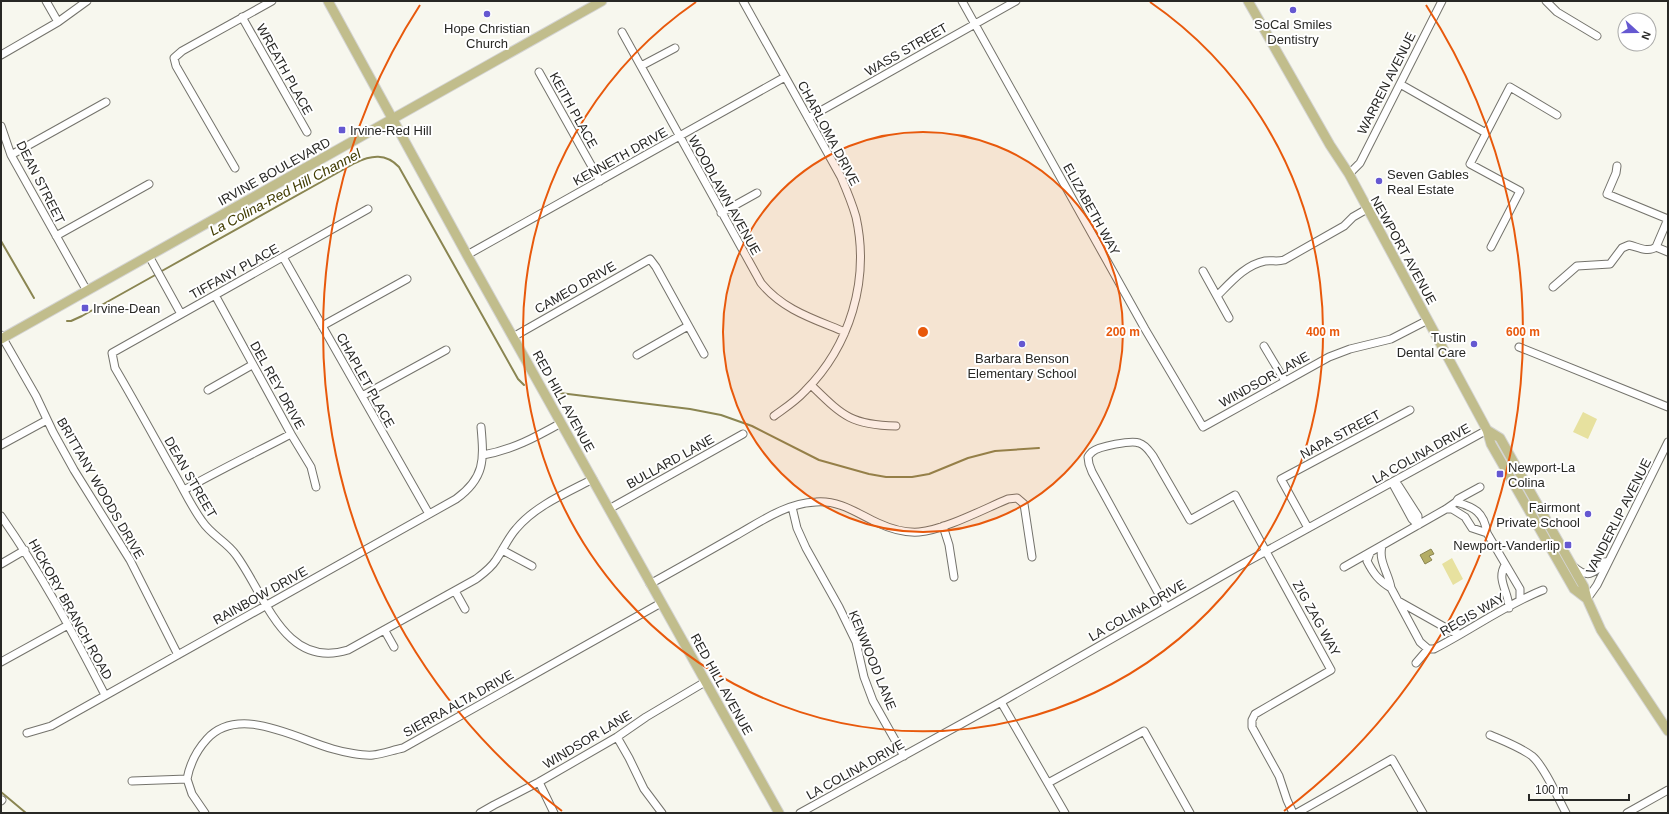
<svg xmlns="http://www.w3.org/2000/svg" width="1669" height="814" font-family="Arial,sans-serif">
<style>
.green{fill:#e7e19f}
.water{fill:#b4ad64;stroke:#8a8551}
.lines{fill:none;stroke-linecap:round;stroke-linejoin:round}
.stream{stroke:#8a8551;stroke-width:2}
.minor-casing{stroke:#74736c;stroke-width:9}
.major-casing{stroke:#d4d4d3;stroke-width:11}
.minor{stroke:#fff;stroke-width:7}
.major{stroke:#c1bd8c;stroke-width:9}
.ring{fill:none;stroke:#e8590c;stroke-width:2}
.poi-dot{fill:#6558d1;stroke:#fff;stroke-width:1.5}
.labels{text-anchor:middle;stroke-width:4;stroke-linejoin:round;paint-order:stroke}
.poi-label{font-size:13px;fill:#282825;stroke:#fff;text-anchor:start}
.street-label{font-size:13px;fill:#282825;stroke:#fff}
.water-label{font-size:14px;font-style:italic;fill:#413c00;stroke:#fff}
.centre{fill:#e8590c;stroke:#fff;stroke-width:2}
.ring-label{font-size:12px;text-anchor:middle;font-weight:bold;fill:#e8590c;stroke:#fff;stroke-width:4;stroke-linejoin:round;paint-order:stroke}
</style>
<rect width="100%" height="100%" fill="#f7f7ee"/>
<path class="green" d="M1583 412 1597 419 1588 439 1573 432Z
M1452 558 1463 579 1453 585 1442 564Z"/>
<path class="water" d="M1431 549 1434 554 1429 556 1432 560 1425 564 1420 555Z"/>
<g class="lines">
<path class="stream" d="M1 241 34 298
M160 272 355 163C371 155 386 153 399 167L518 379 524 385
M67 321H71L82 316 157 274
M560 393 690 409 721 415 752 426 819 460 869 474 886 477H912L929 474 968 458 995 451 1039 448
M1 792 26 813"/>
<defs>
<path id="minor" d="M46 1 58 22
M743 1 841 177C847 191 852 203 856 217 870 280 850 346 805 391 796 401 785 408 774 416
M962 1 1145 329 1203 427 1329 357 1350 349 1391 339 1428 320
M1546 1 1557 12 1597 36
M242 17 307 132
M622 32 761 283C783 310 814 319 845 332
M1 55 58 22 87 1
M641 66 675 48
M539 72 600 181
M1400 84 1486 133
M808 118 1016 1
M1 126 11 155 87 291
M11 155 106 102
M1617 166 1616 173 1607 194 1668 219
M235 168 176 66 174 58 182 51 272 1
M1349 174 1360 163 1442 1
M368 209 112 353 115 368C135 402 154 437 173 471 183 488 191 506 202 521 211 535 227 542 236 555 265 594 284 670 348 650L476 579C484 573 491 568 496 560 503 550 508 538 516 529 535 506 566 493 593 479
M721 213 757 193
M56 236 149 184
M1491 247 1520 191 1470 164 1510 87 1557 115
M1656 247 1668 219
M1656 247 1668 252
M467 255 785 77
M149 256 181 314
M283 257 429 514
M1203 271 1229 318
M1553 287 1577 266 1610 264 1622 248 1629 245C1638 247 1648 253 1656 247
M215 295 291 434 311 467 316 487
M1217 296C1231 282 1245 265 1265 261 1272 260 1277 262 1284 260L1344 226 1353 217 1367 209
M322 326 407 279
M1 335 36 396 53 432 74 470 130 560 178 655
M513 337 650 259 656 267 704 354
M1264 346 1285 381
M1519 347 1668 407
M637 355 688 326
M811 385C842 415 850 425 896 426
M208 390 252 365
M362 396 446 350
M1 445 47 420
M483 455C512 450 536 437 561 423
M1393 482 1398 485 1418 516V525
M1394 486 1412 519 1418 525
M184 490C219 470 255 453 291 434
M1456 502C1474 507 1484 512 1487 533L1520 589V599
M792 507 797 528 806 548 839 607 856 642 864 677 873 701 904 756
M609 509 743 434
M1446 509H1452L1457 512 1465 517 1472 528 1487 533
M1 516C41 573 73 633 105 695
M943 526 949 545 954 577
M1308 528 1281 479 1410 410
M1382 546C1378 561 1389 574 1391 588L1420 642 1428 649
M502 550 532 566
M1370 553 1367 561C1373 573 1379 581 1391 588
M1 564 25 550
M1505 565C1496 580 1509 592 1509 608
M1573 566C1587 579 1594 574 1605 562
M1344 567 1446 509 1456 502 1458 499 1480 487
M650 584C679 568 707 552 735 536 760 522 786 503 816 502 840 500 858 514 878 523 891 529 905 533 919 532 944 530 984 509 1008 499L1017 498 1024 504 1032 557
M455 591 465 609
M1587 599 1597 585 1668 442
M1400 602 1455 633 1460 634
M1166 607 1092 472 1089 464 1088 457C1088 456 1092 452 1092 452 1099 446 1132 440 1139 443 1146 445 1149 451 1153 456L1190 520 1235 495 1331 670 1255 714 1252 720V727L1279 776 1287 800 1293 813
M385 631 394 647
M1 662 68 625
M1416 663 1428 649H1434C1471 630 1505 605 1543 590
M1001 702 1065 813
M27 733 51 726 456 499C485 478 484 460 481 427
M1490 735C1504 741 1520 747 1532 756 1544 766 1558 798 1566 813
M617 737 629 758 644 789 662 813
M187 779C190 763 196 751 207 739 239 704 297 739 333 749 343 752 363 756 373 755 383 754 393 750 403 748L661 603
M132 781 187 779 192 794 205 813
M539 782 554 813
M1048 783 1144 731 1190 813
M1 801 2 800
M480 813 494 805 539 782 617 737 646 717 705 682
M800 813 1001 702 1241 565 1487 430
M1297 813 1392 759 1423 813
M1627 813 1668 790"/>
<path id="major" d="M328 1 467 255 779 813
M1248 1 1330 145 1349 174 1487 430 1491 444 1574 589 1587 599
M1 339 602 1
M1487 430 1500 438 1584 587 1587 599 1601 630 1668 731"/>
</defs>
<use href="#minor" class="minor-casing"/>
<use href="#major" class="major-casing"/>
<use href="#minor" class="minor"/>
<use href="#major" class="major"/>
</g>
<circle cx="923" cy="332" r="200" fill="#e8590c" fill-opacity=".12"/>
<g class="ring">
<circle cx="923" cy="332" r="200"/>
<path d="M1150 2A400 400 0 1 1 696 2"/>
<path d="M562 811A600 600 0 0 1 420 5M1426 5A600 600 0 0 1 1284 811"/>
</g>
<g class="poi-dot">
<circle cx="1293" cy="10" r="4"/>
<circle cx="487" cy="14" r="4"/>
<rect x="338" y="126" width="8" height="8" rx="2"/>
<circle cx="1379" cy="181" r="4"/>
<rect x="81" y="304" width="8" height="8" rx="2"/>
<circle cx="1022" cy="344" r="4"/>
<circle cx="1474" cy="344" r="4"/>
<rect x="1496" y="470" width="8" height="8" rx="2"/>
<circle cx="1588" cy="514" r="4"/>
<rect x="1564" y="541" width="8" height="8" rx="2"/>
</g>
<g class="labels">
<g class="poi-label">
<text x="1293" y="29" text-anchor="middle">SoCal Smiles<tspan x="1293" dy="15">Dentistry</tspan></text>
<text x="487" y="33" text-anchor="middle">Hope Christian<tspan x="487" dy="15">Church</tspan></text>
<text x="350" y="135">Irvine-Red Hill</text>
<text x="1387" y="179">Seven Gables<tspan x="1387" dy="15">Real Estate</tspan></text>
<text x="93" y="313">Irvine-Dean</text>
<text x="1466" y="342" text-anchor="end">Tustin<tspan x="1466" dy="15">Dental Care</tspan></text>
<text x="1022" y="363" text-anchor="middle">Barbara Benson<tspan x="1022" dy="15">Elementary School</tspan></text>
<text x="1508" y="472">Newport-La<tspan x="1508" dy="15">Colina</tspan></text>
<text x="1580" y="512" text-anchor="end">Fairmont<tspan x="1580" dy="15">Private School</tspan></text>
<text x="1560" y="550" text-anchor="end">Newport-Vanderlip</text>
</g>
<g class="street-label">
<text transform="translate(906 49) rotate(-30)" y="5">WASS STREET</text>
<text transform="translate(285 69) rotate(61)" y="5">WREATH PLACE</text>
<text transform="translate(1386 83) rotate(-63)" y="5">WARREN AVENUE</text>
<text transform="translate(574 110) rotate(61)" y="5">KEITH PLACE</text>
<text transform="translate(829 133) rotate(62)" y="5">CHARLOMA DRIVE</text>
<text transform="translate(620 156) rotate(-29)" y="5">KENNETH DRIVE</text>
<text transform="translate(274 171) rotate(-29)" y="5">IRVINE BOULEVARD</text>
<text transform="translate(41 182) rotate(63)" y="5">DEAN STREET</text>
<text transform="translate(725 195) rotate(61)" y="5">WOODLAWN AVENUE</text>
<text transform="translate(1092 209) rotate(61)" y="5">ELIZABETH WAY</text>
<text transform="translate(1404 250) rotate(61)" y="5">NEWPORT AVENUE</text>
<text transform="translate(234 271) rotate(-29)" y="5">TIFFANY PLACE</text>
<text transform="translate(575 287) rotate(-30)" y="5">CAMEO DRIVE</text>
<text transform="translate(1264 379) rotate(-29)" y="5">WINDSOR LANE</text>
<text transform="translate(366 380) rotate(61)" y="5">CHAPLET PLACE</text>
<text transform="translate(278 385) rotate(61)" y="5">DEL REY DRIVE</text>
<text transform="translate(564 401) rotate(61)" y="5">RED HILL AVENUE</text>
<text transform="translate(1340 434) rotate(-28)" y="5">NAPA STREET</text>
<text transform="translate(1421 453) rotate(-29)" y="5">LA COLINA DRIVE</text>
<text transform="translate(670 461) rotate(-29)" y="5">BULLARD LANE</text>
<text transform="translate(191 477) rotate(60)" y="5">DEAN STREET</text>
<text transform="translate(101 488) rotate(60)" y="5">BRITTANY WOODS DRIVE</text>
<text transform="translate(1618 516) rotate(-63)" y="5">VANDERLIP AVENUE</text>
<text transform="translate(260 595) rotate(-29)" y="5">RAINBOW DRIVE</text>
<text transform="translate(71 609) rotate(61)" y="5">HICKORY BRANCH ROAD</text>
<text transform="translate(1137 610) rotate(-30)" y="5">LA COLINA DRIVE</text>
<text transform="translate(1472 614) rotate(-30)" y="5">REGIS WAY</text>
<text transform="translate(1317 618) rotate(61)" y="5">ZIG ZAG WAY</text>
<text transform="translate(873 660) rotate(68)" y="5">KENWOOD LANE</text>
<text transform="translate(722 684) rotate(61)" y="5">RED HILL AVENUE</text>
<text transform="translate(458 703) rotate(-29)" y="5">SIERRA ALTA DRIVE</text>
<text transform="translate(587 739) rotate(-31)" y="5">WINDSOR LANE</text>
<text transform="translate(855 769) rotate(-29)" y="5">LA COLINA DRIVE</text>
</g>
<g class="water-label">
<text transform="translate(285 192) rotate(-28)" y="5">La Colina-Red Hill Channel</text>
</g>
</g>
<circle cx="923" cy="332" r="6" class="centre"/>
<g class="ring-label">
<text x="1123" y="336">200 m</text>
<text x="1323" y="336">400 m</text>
<text x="1523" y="336">600 m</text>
</g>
<rect width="1669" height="814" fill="none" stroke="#282825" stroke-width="4"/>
<g transform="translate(1637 32) rotate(111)"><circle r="19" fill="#ffffff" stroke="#a9a9a8"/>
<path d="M0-3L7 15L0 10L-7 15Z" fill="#6558d1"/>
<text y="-6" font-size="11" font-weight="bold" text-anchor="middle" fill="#282825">N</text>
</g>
<path d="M1529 794v6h100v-6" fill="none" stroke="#282825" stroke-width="2"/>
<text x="1535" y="794" font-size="12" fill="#282825" stroke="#ffffff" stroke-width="3" paint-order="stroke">100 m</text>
</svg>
